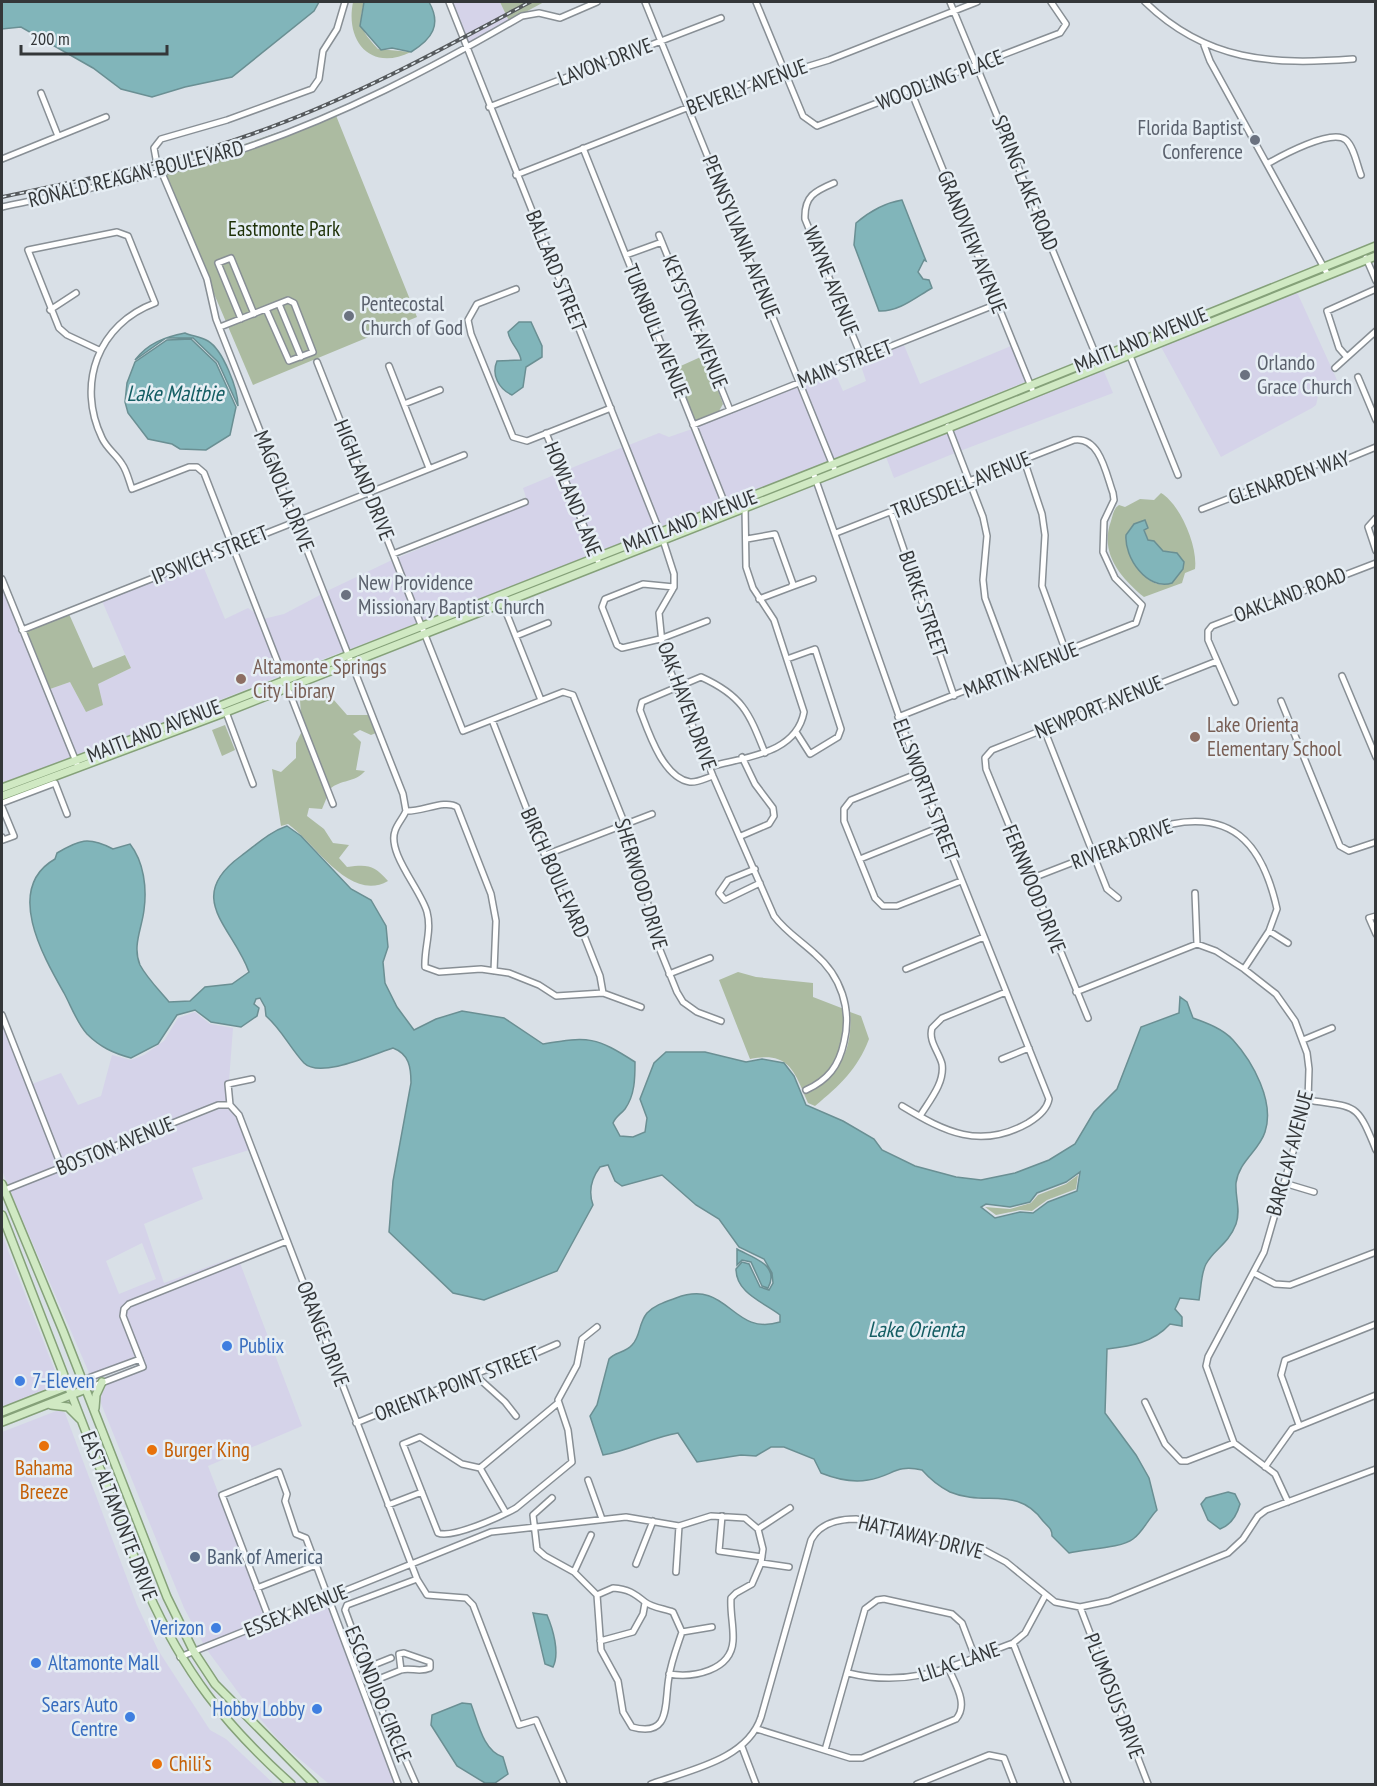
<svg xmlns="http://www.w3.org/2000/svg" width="1377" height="1786" font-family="'PT Sans Narrow',sans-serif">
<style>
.commercial{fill:#d5d3e9;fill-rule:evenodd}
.green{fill:#acbba1;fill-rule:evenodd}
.water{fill:#81b5ba;stroke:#6a8f93;stroke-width:1.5;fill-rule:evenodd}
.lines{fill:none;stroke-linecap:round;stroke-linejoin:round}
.minor-casing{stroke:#888f95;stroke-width:8}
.major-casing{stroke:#85a179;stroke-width:10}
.minor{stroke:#fff;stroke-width:5}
.major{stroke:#d0e9c3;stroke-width:7}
.rail-casing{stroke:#565a5d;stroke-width:4}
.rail{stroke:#e6eef4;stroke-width:1.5;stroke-dasharray:4.5;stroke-linecap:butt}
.worship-dot{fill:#6b7280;stroke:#e6eef4;stroke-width:2}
.education-dot{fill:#8d6e63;stroke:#e6eef4;stroke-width:2}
.shop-dot{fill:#3f7fe0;stroke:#e6eef4;stroke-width:2}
.food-dot{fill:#e8710a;stroke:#e6eef4;stroke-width:2}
.service-dot{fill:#5c6f8a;stroke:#e6eef4;stroke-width:2}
.labels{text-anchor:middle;stroke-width:5;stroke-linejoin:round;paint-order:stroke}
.street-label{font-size:21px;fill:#343739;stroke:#e6eef4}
.worship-label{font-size:21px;fill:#5b616d;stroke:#e6eef4;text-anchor:start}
.park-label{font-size:21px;fill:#1d3006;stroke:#e6eef4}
.education-label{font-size:21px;fill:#785e54;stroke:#e6eef4;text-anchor:start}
.shop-label{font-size:21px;fill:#366cbe;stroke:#e6eef4;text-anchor:start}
.food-label{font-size:21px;fill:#c56008;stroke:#e6eef4;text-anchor:start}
.service-label{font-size:21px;fill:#4e5e75;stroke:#e6eef4;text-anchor:start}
.water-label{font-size:22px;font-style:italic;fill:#155e64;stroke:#e6eef4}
</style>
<rect width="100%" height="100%" fill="#d9e0e7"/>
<path class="commercial" d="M452 2H500L509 21 468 45Z
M1296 290 1337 380 1320 387 1316 405 1312 408 1221 457 1160 345Z
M904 345 920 384 1011 346 1025 382 834 460 803 385 835 373 843 391 866 381 860 363Z
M1103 369 1113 393 960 451 952 430Z
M798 387 828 463 727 503 697 427Z
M692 429 722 505 662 528 629 445 659 433 669 437Z
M947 432 955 453 894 478 886 457Z
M623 447 656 530 597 553 564 471Z
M559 473 592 555 423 621 397 558 528 504 523 488Z
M392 560 417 623 350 649 327 591Z
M201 561 225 619 248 608 255 613 280 676 77 757 50 689 70 682 86 712 98 684 131 668 102 601Z
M2 587 72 759 2 784Z
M322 594 344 651 285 674 263 619 284 614Z
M195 1012 210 1024 233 1028 229 1081 226 1084 227 1102 165 1123 64 1165 29 1078 32 1084 61 1073 78 1105 101 1096 112 1055 131 1060 144 1055 164 1041 178 1018Z
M2 1022 58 1167 8 1186 2 1170Z
M224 1107 235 1114 249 1150 192 1168 203 1199 144 1224 164 1283 237 1256 238 1258 127 1303 121 1309V1317L137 1357 90 1375 10 1191ZM142 1243 156 1279 119 1294 106 1261Z
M2 1235 55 1371 56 1385 45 1392 2 1409Z
M240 1263 302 1426 208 1466 267 1620 204 1645 184 1608 98 1396 104 1384 147 1368 126 1315 130 1306Z
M59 1410 65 1413 137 1605 158 1650 210 1730 226 1739 274 1784H2V1432Z
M327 1602 331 1615 395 1784H329L283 1745 246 1703 207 1650Z"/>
<path class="green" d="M353 2H364C358 26 361 30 378 49L411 52C371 72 345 42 353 2Z
M500 2H544L509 21Z
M335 113 417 317 253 385 162 172Z
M705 355 723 404 719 411 697 420 694 419 674 369Z
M1161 493C1180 504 1198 546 1195 569L1185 573 1182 583 1144 597C1121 578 1099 553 1111 521 1113 515 1113 509 1119 505L1125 507 1140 499 1154 500ZM1142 522 1148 540 1163 551 1173 552 1184 562C1180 569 1176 582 1167 584 1146 590 1124 552 1126 535L1134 524Z
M69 614 93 668 125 655 131 668 98 684 103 705 86 712 70 682 50 689 26 631Z
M319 689 326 691 347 715H369L376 733 371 735 360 730 353 734 361 742 356 770 365 771C355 783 341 779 330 789L301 714 300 700Z
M225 725 235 750 222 756 212 730Z
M302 731 327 797 322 809 309 808 307 816 324 829 333 843 349 845 339 858 347 867C368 864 374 865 388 881 350 903 316 844 288 824L281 826 272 769 281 772 296 758V743Z
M738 972 756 977 813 983V997L844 1009C846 1047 838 1073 802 1089 791 1062 780 1053 750 1059L719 980Z
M850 1012 861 1016 869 1039C857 1070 840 1085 815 1106L808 1103 804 1094C839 1077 853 1051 850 1012Z
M1078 1175 1076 1189 1047 1200 1032 1211 1020 1210 996 1215 985 1207 1010 1209 1031 1203 1038 1195 1066 1184Z"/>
<path class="water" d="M2 2H319L314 11 232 77 185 87 152 97 121 89 93 68 21 27 2 29Z
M364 2H429C442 25 432 39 411 52L392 48 381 50 360 26Z
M902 200 926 261 924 260 918 272 923 279 929 280 932 288C916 297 899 312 879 311L854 245 856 223C870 211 884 203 902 200Z
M519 322H531L542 346V357L526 367 523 387 512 395C499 389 491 375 497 361L521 360C520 350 510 344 508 332Z
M185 333C192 336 201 337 208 341 223 350 238 389 238 406L218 362 193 338H166L135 360C148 343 165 337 185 333Z
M191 339 216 363 236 407 230 435 206 450 180 449 172 444 148 439 128 413 125 402 127 383 135 362 167 340Z
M1145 520 1148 528 1144 530 1148 540 1154 541 1163 551 1177 553 1184 562 1183 569 1172 583C1147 591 1124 557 1126 535L1134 524Z
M287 826 301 836 351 889 371 900 386 926 388 947 383 962 385 983 397 1007 414 1030 436 1019 462 1011 504 1018 543 1044C589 1036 596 1037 635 1062 635 1078 635 1095 625 1109 621 1114 616 1116 613 1123L620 1136 633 1137 645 1132 647 1118 640 1099 654 1063 666 1052H705L746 1062 762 1059 784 1063 794 1076 806 1105 843 1121 874 1139 882 1150 915 1166 956 1177 981 1180 1015 1173 1049 1160 1075 1144 1094 1112 1117 1089 1141 1027 1179 1013 1180 997 1187 1002 1193 1018C1207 1023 1223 1029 1233 1040 1253 1062 1275 1102 1265 1132 1259 1151 1239 1161 1236 1183 1235 1197 1241 1210 1236 1224 1228 1245 1214 1249 1206 1264 1201 1273 1201 1289 1199 1300L1180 1298 1175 1309 1182 1317V1326L1170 1324C1153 1343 1131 1346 1107 1349L1105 1413 1136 1455 1149 1478 1157 1510C1149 1518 1142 1533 1133 1539 1122 1548 1085 1549 1069 1553L1052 1536C1052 1528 1048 1527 1043 1521 1017 1485 985 1507 950 1492 938 1486 930 1479 922 1470 895 1464 893 1476 868 1480 851 1483 836 1479 821 1473L814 1459 784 1447H771L756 1456 741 1455 697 1462 678 1433C652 1437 629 1451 603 1455L590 1416 597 1405 609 1359C615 1352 625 1353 632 1345 641 1336 638 1324 647 1313 655 1305 665 1302 676 1298 729 1278 731 1337 780 1322V1315C763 1302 736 1293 736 1269L742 1262 749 1264 760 1287 769 1290 773 1283 772 1273 764 1259 739 1247 719 1219 696 1205 662 1175 622 1186 615 1181 608 1165 600 1167C591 1179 588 1191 593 1205L557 1271 484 1300 453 1293 389 1232 393 1181 411 1083C411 1067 409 1054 393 1048 374 1054 320 1079 304 1063 290 1048 282 1030 266 1016L265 1007 260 998 256 999 254 1004 259 1008 257 1016 241 1027 211 1022 195 1010 177 1015 158 1044 131 1058C113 1053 100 1047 87 1034 77 1023 71 1006 64 993 43 956 4 888 55 859L57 853C79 840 88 836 113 849L130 844C144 862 147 888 144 910 142 928 132 946 140 965 147 978 159 990 169 1002L190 1001 205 987 232 984 249 972C233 927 183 898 241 856 256 845 269 832 287 826ZM1080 1172 1077 1191 1048 1202 1033 1213 1020 1212 995 1218 981 1207 986 1204 1010 1207 1030 1202 1037 1193 1066 1182Z
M737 1249C750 1257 781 1264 768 1288L762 1286 751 1262 742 1260 737 1265Z
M1228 1492 1235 1494 1240 1504C1237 1515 1231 1525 1220 1529L1208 1520 1201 1504 1206 1498Z
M533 1613 547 1615C553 1629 560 1653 553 1667L545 1664Z
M462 1703 471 1704C478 1722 483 1751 503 1757L508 1774 495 1783H485L457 1766 431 1725 432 1715Z"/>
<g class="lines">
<defs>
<path id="minor" d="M345 2 337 29 323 51 319 79 312 89 227 120 161 139 154 148 156 159 207 279 216 319 403 794 406 811C403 818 397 824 395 831 387 853 421 890 427 912 432 931 424 948 425 967L439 972 481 969 509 973 539 985 556 996 603 993 641 1007
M449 2 663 540 674 574V587L659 613 663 653 713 776 774 916C785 931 801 941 815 954 841 976 852 1009 844 1042 839 1066 828 1080 806 1090
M645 2 834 468
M756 2 803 116 817 126 1060 33 1066 24 1051 2
M950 2 1100 365
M1145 2C1207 62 1272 65 1353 59
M1204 45 1210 61 1328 275
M911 91 1032 389
M41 93 58 136
M489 107 721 18
M583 148 729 514
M2 159 106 117
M1267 164C1281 156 1332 128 1346 140 1354 147 1357 165 1361 175
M516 175 740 87 829 60 977 2
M834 183C815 191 804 196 805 219L862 358
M2 207C81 190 162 175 240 150 339 117 433 68 522 16L539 13 560 18 597 2
M659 235 730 410
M626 255 662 242
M1366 258 1376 281
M516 289 477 304 468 320 471 334 513 437 527 441 611 408
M279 304 301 357
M50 310 76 293
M241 319 218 263 231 258 254 314
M220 327 288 300 294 303 313 352 289 361 266 309
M1126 346 1178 475
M99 350 67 335 59 328 28 250 117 232 128 236 155 303C98 324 76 384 102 438 107 449 116 454 122 464 127 471 129 481 132 489L189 467H197L204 473 333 804
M1346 356 1339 348 1327 311 1376 289
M317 362 463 731 563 692 573 695 634 847 658 945 677 992 683 1002 697 1012 721 1021
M389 366 429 468
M1335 368 1376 331
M1358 377 1376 420
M404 404 440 390
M693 425 997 304
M948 426 983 517 987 536 983 580 985 598 1013 673
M546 433 598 561
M1024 460 1042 514 1045 535 1042 586 1066 652
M813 472 919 773 1049 1099C1047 1110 1038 1117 1028 1123 980 1150 945 1132 902 1106
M1202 509 1315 465 1342 461 1376 447
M891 512 954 696
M1376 518 1368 527 1376 551
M836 533 1074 440C1100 436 1106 474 1113 493L1114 500 1104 521 1103 552 1115 578 1142 605 1136 623 898 717
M747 539 775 534 793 584 791 587 759 599
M393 554 525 502
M2 579 77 764
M674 587 643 584 605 599 602 607 617 645 622 648 660 639 707 621
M791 587 813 579
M502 602 541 700
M22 630 464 455
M516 636 548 623
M787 659 815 649 841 729 838 737 810 754 796 732
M1342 676 1376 757
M1281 701 1340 846 1349 851 1376 842
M1235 702 1208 640V631L1212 626 1376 563
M226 712 253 784
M492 720 556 884 581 928 600 976 603 993
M1044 729 1107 889 1118 898
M709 767C743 757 796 755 804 712L774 620 753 588 746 567 745 507
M919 773 851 800 844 809V821L875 898 883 906H897L961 881
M713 776C706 778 697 783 690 782 663 778 648 731 640 710L642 702 701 677C743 696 749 713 765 753
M2 803 55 783 67 814
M2 807 14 836 3 840 2 837
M406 811C422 812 445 799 457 807L491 894 496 921 494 971
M741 836 769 824 774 816 773 808 755 784 742 757
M545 855 652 814
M860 859 940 827
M755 869 728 880 719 893 725 900 760 883
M1030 879 1172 824C1238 811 1264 851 1277 909L1269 931 1244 969
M1195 893 1197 944
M1376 916 1369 918 1376 934
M1269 931 1288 943
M906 969 984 937
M669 974 710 958
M1076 992 1197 944 1216 951 1244 969 1276 994 1295 1021 1307 1053 1309 1069 1308 1100 1264 1252 1208 1357 1206 1366 1234 1443 1275 1474 1288 1502
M2 1015 62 1168
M1088 1018 986 769 985 758 992 750 1217 661
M1303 1040 1332 1028
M1002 1059 1029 1048
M1308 1100C1357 1108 1356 1101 1376 1150
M230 1105 239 1115 417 1579
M230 1105 228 1084 252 1079
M920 1116C929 1101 945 1083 942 1064 939 1052 928 1041 932 1028L942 1018 1006 992
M1284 1183 1314 1192
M2 1191 218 1105H230
M1254 1273 1275 1284 1290 1285 1376 1252
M475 1375 505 1402 516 1416
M83 1380 140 1359
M86 1389 143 1367 123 1316 124 1309 129 1304 287 1241
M1145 1402 1165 1444 1181 1461H1187L1234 1443
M356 1423 505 1362 527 1357 557 1344
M1299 1425 1281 1375 1285 1360 1376 1324
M1265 1467 1292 1429 1376 1395
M480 1468 558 1403
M588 1480 602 1519
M552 1498 533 1515 537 1549 545 1556 574 1572 597 1595
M388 1505 422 1492
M506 1513 480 1468 462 1464 420 1437 403 1444 438 1533C452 1539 502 1516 516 1508L572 1462 568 1430 558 1400 577 1365 582 1339 597 1327
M722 1516 719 1551 762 1557
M758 1529 790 1508
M761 1563 789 1567
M636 1564 653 1521
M574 1572 591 1535
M676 1572 679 1526
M257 1588 316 1565
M613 1588C628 1589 634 1593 645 1602 651 1607 665 1609 673 1612L682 1632C677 1647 671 1662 669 1677 664 1703 672 1738 632 1727L623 1712 618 1681 601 1650 597 1595Z
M1080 1607 1148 1784
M270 1621 222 1495 279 1472 287 1494 285 1501 296 1534 306 1538 398 1784
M682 1632 712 1627
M600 1641 633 1632 643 1614 645 1603
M1013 1643 1068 1784
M180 1657 491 1532 626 1517 679 1526 711 1516 745 1518 758 1529 763 1549 761 1563 752 1584 736 1593 731 1598C730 1613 734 1627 733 1641 731 1671 693 1678 669 1674
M366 1668 391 1658
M848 1673C913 1689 953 1665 1013 1643L1025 1633 1045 1596
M371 1682 401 1670C411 1667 419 1673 430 1668V1662L404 1653 399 1654 401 1670
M757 1729 850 1758H862L956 1719C969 1704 955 1684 948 1667
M742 1747 756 1784
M825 1750 865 1609 877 1600 884 1599 952 1614 962 1623 975 1657
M416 1784 405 1759 396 1748 345 1610 347 1605 417 1579 427 1595 466 1598 473 1605 519 1725 536 1720 564 1784
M651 1784C689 1770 747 1760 761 1717L811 1540C820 1523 839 1519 856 1519L980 1548 1006 1562 1055 1602 1080 1607 1109 1601 1228 1553 1243 1539 1258 1516 1266 1510 1376 1469
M917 1784 989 1755 1004 1758 1014 1784"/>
<path id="major" d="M2 788 197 715 945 420 1376 246
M2 796 226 712 948 428 1376 256
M2 1184 63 1331 167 1597 194 1652 215 1684 314 1784
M2 1215 147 1590C184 1672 224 1724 291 1784
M51 1405 68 1407 80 1419
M95 1408 96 1395 102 1382
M2 1412 83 1380
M2 1422 86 1389"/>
</defs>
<use href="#minor" class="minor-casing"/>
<use href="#major" class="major-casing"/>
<use href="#minor" class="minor"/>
<use href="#major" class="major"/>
<defs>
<path id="rail" d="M2 197C93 178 184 160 271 127 362 93 446 47 530 2"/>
</defs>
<use href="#rail" class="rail-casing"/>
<use href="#rail" class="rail"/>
</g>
<g class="worship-dot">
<circle cx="1255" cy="140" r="6"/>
<circle cx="349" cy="316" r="6"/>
<circle cx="1245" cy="375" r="6"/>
<circle cx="346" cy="595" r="6"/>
</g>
<g class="education-dot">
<circle cx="241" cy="679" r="6"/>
<circle cx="1195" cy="737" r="6"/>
</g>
<g class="shop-dot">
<circle cx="227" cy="1346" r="6"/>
<circle cx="20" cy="1381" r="6"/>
<circle cx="216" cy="1628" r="6"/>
<circle cx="36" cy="1663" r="6"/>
<circle cx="317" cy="1709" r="6"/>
<circle cx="130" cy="1717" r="6"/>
</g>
<g class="food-dot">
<circle cx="44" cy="1446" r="6"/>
<circle cx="152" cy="1450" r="6"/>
<circle cx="157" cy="1764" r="6"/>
</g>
<circle class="service-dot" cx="195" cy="1557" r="6"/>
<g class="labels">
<g class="street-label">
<text transform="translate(605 62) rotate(-21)" y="7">LAVON DRIVE</text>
<text transform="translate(940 80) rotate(-21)" y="7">WOODLING PLACE</text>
<text transform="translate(747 87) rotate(-20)" y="7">BEVERLY AVENUE</text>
<text transform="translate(136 174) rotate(-14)" y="7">RONALD REAGAN BOULEVARD</text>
<text transform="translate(1025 183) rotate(68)" y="7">SPRING LAKE ROAD</text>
<text transform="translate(741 237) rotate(68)" y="7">PENNSYLVANIA AVENUE</text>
<text transform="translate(972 242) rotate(68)" y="7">GRANDVIEW AVENUE</text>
<text transform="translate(556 271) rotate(68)" y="7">BALLARD STREET</text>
<text transform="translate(831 281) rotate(68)" y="7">WAYNE AVENUE</text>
<text transform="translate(695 322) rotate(68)" y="7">KEYSTONE AVENUE</text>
<text transform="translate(656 331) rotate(68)" y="7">TURNBULL AVENUE</text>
<text transform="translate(1141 340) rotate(-22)" y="7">MAITLAND AVENUE</text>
<text transform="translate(845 364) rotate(-21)" y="7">MAIN STREET</text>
<text transform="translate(1289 478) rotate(-19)" y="7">GLENARDEN WAY</text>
<text transform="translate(364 480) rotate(68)" y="7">HIGHLAND DRIVE</text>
<text transform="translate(961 485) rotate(-22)" y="7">TRUESDELL AVENUE</text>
<text transform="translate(284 491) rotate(68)" y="7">MAGNOLIA DRIVE</text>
<text transform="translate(573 499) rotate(68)" y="7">HOWLAND LANE</text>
<text transform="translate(690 521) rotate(-21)" y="7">MAITLAND AVENUE</text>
<text transform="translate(210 555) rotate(-22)" y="7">IPSWICH STREET</text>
<text transform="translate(1290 595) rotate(-21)" y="7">OAKLAND ROAD</text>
<text transform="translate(923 604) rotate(71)" y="7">BURKE STREET</text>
<text transform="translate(1021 670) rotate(-21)" y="7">MARTIN AVENUE</text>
<text transform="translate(687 706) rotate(70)" y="7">OAK HAVEN DRIVE</text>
<text transform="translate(1099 707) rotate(-22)" y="7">NEWPORT AVENUE</text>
<text transform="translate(154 731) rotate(-21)" y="7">MAITLAND AVENUE</text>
<text transform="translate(926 790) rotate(69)" y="7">ELLSWORTH STREET</text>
<text transform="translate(1122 844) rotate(-21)" y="7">RIVIERA DRIVE</text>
<text transform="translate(555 873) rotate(66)" y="7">BIRCH BOULEVARD</text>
<text transform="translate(641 884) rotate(73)" y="7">SHERWOOD DRIVE</text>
<text transform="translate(1034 889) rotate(68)" y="7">FERNWOOD DRIVE</text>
<text transform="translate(115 1146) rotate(-22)" y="7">BOSTON AVENUE</text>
<text transform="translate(1290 1153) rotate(-75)" y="7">BARCLAY AVENUE</text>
<text transform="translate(323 1334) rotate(69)" y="7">ORANGE DRIVE</text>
<text transform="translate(457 1384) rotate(-21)" y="7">ORIENTA POINT STREET</text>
<text transform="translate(119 1516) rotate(69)" y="7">EAST ALTAMONTE DRIVE</text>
<text transform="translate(921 1537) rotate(14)" y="7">HATTAWAY DRIVE</text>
<text transform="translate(296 1611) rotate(-22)" y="7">ESSEX AVENUE</text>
<text transform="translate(959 1662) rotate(-19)" y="7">LILAC LANE</text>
<text transform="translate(378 1694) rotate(68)" y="7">ESCONDIDO CIRCLE</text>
<text transform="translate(1114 1696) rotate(69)" y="7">PLUMOSUS DRIVE</text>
</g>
<g class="worship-label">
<text x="1243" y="135" text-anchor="end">Florida Baptist<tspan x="1243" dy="24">Conference</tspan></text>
<text x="361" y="311">Pentecostal<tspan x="361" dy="24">Church of God</tspan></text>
<text x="1257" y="370">Orlando<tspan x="1257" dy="24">Grace Church</tspan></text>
<text x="358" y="590">New Providence<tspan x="358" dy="24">Missionary Baptist Church</tspan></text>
</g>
<g class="park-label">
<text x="284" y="236">Eastmonte Park</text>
</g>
<g class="education-label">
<text x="253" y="674">Altamonte Springs<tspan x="253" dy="24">City Library</tspan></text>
<text x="1207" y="732">Lake Orienta<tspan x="1207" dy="24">Elementary School</tspan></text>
</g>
<g class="shop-label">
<text x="239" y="1353">Publix</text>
<text x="32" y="1388">7-Eleven</text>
<text x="204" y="1635" text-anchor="end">Verizon</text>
<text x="48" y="1670">Altamonte Mall</text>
<text x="118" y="1712" text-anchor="end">Sears Auto<tspan x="118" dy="24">Centre</tspan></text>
<text x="305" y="1716" text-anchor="end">Hobby Lobby</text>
</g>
<g class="food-label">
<text x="164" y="1457">Burger King</text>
<text x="44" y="1475" text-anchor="middle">Bahama<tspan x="44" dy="24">Breeze</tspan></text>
<text x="169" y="1771">Chili's</text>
</g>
<g class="service-label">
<text x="207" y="1564">Bank of America</text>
</g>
<g class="water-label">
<text x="175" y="401">Lake Maltbie</text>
<text x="916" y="1337">Lake Orienta</text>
</g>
</g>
<rect width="1377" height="1786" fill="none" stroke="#343739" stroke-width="6"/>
<path d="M21 45v9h146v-9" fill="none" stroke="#343739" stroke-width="3"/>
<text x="30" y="45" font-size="18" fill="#343739" stroke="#e6eef4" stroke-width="4.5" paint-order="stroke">200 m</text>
</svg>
